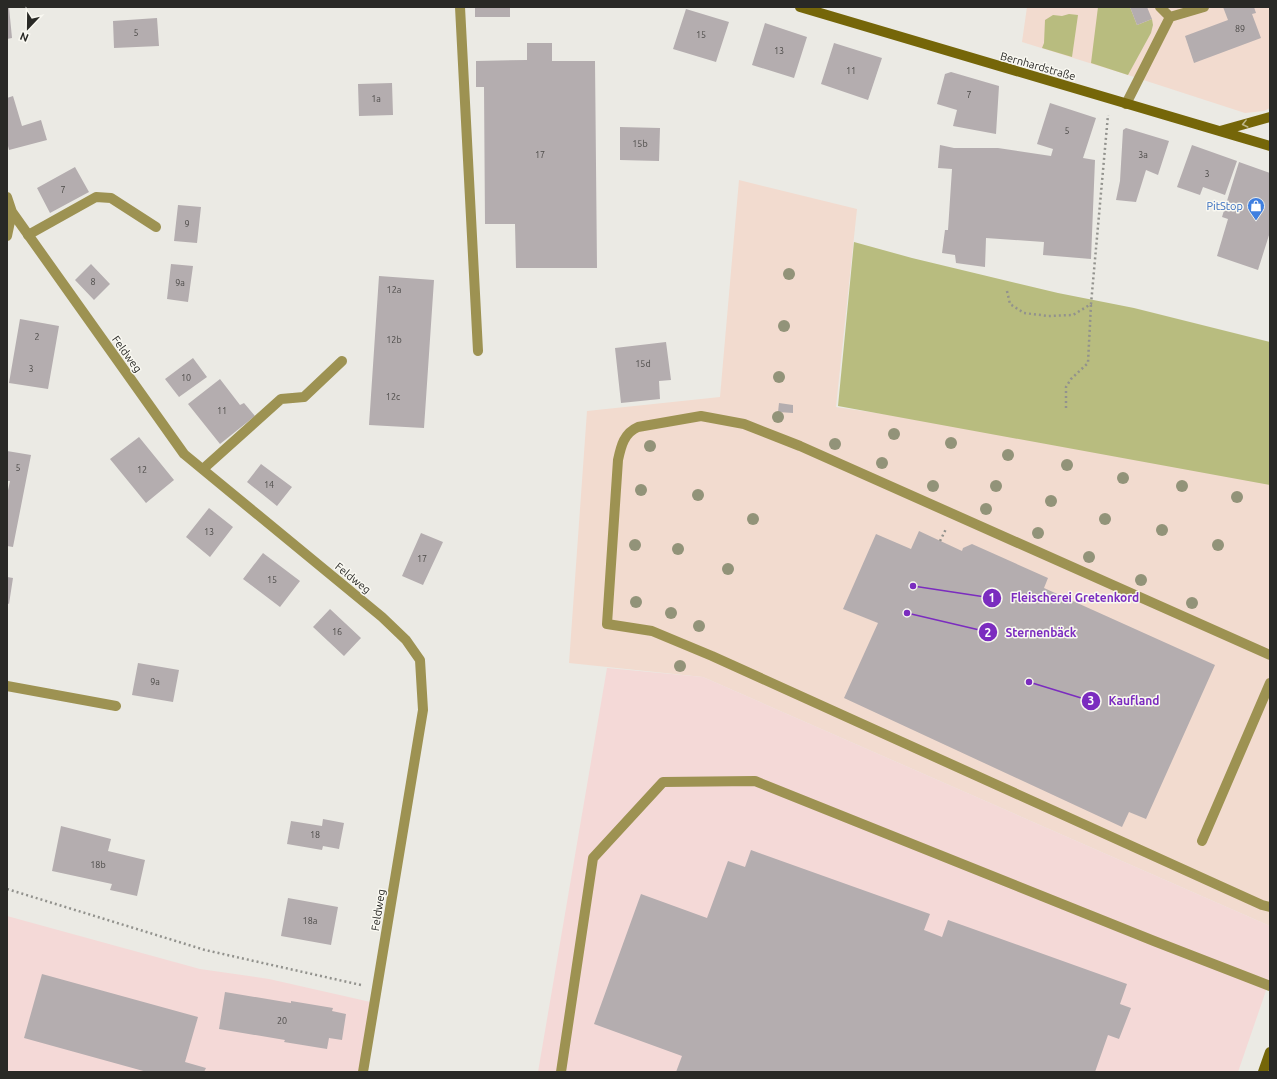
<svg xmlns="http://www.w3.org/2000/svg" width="1277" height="1079" font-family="Ubuntu,sans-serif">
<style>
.commercial{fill:#f2dbcf}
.industrial{fill:#f4d9d7}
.green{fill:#b8bc7f}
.building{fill:#b4adaf}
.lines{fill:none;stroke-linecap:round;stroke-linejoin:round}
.path{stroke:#92928d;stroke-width:2.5;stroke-dasharray:2 3;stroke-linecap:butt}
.lane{stroke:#9d9252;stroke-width:10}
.street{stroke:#9d9252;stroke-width:10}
.secondary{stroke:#756609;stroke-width:10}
.tree{fill:#929379}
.oneway{stroke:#beb689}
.labels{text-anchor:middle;stroke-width:3;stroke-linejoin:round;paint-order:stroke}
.number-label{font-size:9px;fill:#4c4a48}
.street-label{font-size:11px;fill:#292926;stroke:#f9f8f1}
.shop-label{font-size:11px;fill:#366cbe;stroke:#f9f8f1;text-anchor:end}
.leader{fill:none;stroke:#7b2cbf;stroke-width:1.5}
.callout-dot{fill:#7b2cbf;stroke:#f9f8f1;stroke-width:1.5}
.mark-label{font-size:12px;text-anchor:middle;font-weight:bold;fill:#fff}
.callout-label{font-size:12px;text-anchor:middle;font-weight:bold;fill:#7b2cbf;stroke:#f9f8f1;stroke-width:3;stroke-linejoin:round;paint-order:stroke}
</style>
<rect width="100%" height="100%" fill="#ebeae4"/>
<path class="commercial" d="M1027 7H1270V108L1264 111 1245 113 1128 75 1022 42Z
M739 180 857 209 836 407 1270 471V926L703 677 569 663 587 411 720 397Z"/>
<path class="industrial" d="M607 668 703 677 1270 926V979L1238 1072H538Z
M7 916 200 969 269 979 375 1003 363 1072H7Z"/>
<path class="green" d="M1098 7H1130L1137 25 1152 19 1153 25 1151 33 1128 75 1091 63Z
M1069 14 1078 15 1072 57 1042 48 1044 43 1045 20 1053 15 1062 16Z
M854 242 912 258 1058 293 1134 308 1270 342V485L838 406Z"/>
<path class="building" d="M9 7 12 38 7 39V8Z
M475 7H510V17H475Z
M1130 7H1147L1152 19 1137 25Z
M1223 7H1254L1256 13 1252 14 1261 38 1194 63 1185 36 1228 20Z
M686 9 729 22 716 62 673 49Z
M157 18 159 46 114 48 113 21Z
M765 23 807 37 794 78 752 65Z
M527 43H552V61H595L597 268H516L515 224H485L484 87H476V61L527 60Z
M834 43 882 58 868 100 821 84Z
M951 72 999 86 996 134 953 126 957 110 937 104 945 74Z
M392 83 393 115 359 116 358 84Z
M13 96 22 126 41 120 47 140 9 150 7 142V98Z
M1050 103 1096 118 1083 158 1095 160 1091 259 1043 255 1044 242 986 238 985 267 956 263 955 255 942 253 945 230H948L952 169 938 168 940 145 954 148H998L1051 156 1053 149 1037 144Z
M620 127 660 128 659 161 620 160Z
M1126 128 1169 141 1158 175 1146 170 1136 202 1116 200 1120 181 1123 130Z
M1192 145 1237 161 1225 195 1203 187 1200 195 1177 187Z
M1239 162 1270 173V232L1258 270 1217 256 1228 219 1222 217Z
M75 167 89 192 50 213 37 188Z
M178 205 201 207 197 243 174 241Z
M91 264 110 284 94 300 75 280Z
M171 264 193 266 188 302 167 299Z
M379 276 434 280 424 428 369 425Z
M20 319 59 326 48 389 9 383Z
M666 342 671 380 659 381 660 399 621 403 615 348Z
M193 358 207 377 179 397 165 379Z
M220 379 240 405 244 403 255 416 220 444 188 404Z
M779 403 793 405V413L778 412Z
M139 437 174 480 146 503 110 459Z
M7 451 31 455 13 547 7 546V495L10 481H7Z
M261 464 292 487 277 506 247 482Z
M209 508 233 527 210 557 186 537Z
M919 531 962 551 963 548 972 544 1048 578 1044 588 1215 665 1146 819 1129 812 1122 827 844 698 878 623 843 609 876 534 911 549Z
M421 533 443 542 423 585 402 576Z
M263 553 300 581 280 607 243 579Z
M7 577 13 578 9 604 7 603Z
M330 609 361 638 344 656 313 627Z
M138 663 179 670 173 702 132 695Z
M323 819 344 823 339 849 323 846 322 850 287 844 291 821 322 826Z
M61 826 111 839 108 851 145 860 137 896 110 890 112 884 52 871Z
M751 850 930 914 924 930 942 937 948 920 1127 984 1120 1004 1131 1008 1119 1039 1108 1035 1095 1072H676L682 1056 594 1024 641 894 707 918 728 861 745 867Z
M288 898 338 907 331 945 281 936Z
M42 974 198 1017 185 1062 206 1068 204 1072H147L24 1038Z
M225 992 291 1003V1001L333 1008 332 1011 346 1014 342 1040 329 1038 327 1049 284 1042 285 1040 219 1029Z"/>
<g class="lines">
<path class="path" d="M1007 291 1010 304 1024 313 1048 316 1073 315 1091 304 1108 115
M1066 408V387L1071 379 1088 363 1091 304
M940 541 946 529
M7 889 205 950 361 985"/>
<path class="lane" d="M460 7 478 351
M1160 7 1170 17
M1126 104 1170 17 1204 7
M28 235 96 197 111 198 156 227
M203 469 281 399 304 397 342 361
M1270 655 800 446 744 424 701 416 638 427C624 433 621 446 618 460L607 624 652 631 712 656 1262 905 1270 907
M7 686 116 706
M1202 841 1270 683
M561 1072 593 858 663 782 755 781 1154 941 1270 986"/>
<path class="street" d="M7 197 12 212 184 454 382 617 406 640 420 660 423 710 363 1072
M7 236 12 212"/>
<path class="secondary" d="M800 7 1270 146
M1220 131 1270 117
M1263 1072 1270 1052"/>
</g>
<g class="tree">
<circle cx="789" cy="274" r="6"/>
<circle cx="784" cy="326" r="6"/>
<circle cx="779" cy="377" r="6"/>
<circle cx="778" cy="417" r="6"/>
<circle cx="894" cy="434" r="6"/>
<circle cx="951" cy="443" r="6"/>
<circle cx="835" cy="444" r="6"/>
<circle cx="650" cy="446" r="6"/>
<circle cx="1008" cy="455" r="6"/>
<circle cx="882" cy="463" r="6"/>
<circle cx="1067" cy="465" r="6"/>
<circle cx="1123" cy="478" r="6"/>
<circle cx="933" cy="486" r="6"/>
<circle cx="996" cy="486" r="6"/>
<circle cx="1182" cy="486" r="6"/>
<circle cx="641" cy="490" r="6"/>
<circle cx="698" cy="495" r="6"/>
<circle cx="1237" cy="497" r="6"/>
<circle cx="1051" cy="501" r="6"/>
<circle cx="986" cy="509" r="6"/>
<circle cx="753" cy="519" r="6"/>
<circle cx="1105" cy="519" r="6"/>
<circle cx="1162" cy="530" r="6"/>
<circle cx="1038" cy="533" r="6"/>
<circle cx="635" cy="545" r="6"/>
<circle cx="1218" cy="545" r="6"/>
<circle cx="678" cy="549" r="6"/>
<circle cx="1089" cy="557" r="6"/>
<circle cx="728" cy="569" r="6"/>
<circle cx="1141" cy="580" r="6"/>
<circle cx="636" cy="602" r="6"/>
<circle cx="1192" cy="603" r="6"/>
<circle cx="671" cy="613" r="6"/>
<circle cx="699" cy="626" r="6"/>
<circle cx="680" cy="666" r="6"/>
</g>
<defs><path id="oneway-chevron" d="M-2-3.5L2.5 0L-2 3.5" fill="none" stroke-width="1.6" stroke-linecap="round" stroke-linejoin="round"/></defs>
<use class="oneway" href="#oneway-chevron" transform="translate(1245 124) rotate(166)"/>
<defs>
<symbol id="shop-pin" viewBox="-11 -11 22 30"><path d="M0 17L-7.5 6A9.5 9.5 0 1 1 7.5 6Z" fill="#3f7fe0" stroke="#f9f8f1"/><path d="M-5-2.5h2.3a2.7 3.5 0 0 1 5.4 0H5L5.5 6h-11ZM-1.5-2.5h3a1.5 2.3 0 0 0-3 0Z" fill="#fff"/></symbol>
</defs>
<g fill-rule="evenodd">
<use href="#shop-pin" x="1246" y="196" width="20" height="27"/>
</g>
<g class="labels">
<g class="number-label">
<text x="1240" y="32">89</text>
<text x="136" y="36">5</text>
<text x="701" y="38">15</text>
<text x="779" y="54">13</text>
<text x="851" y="74">11</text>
<text x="969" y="98">7</text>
<text x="376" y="102">1a</text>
<text x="1067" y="134">5</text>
<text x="640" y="147">15b</text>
<text x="540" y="158">17</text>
<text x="1143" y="158">3a</text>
<text x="1207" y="177">3</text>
<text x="63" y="193">7</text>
<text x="187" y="227">9</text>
<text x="93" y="285">8</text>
<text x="180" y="286">9a</text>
<text x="394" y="293">12a</text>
<text x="37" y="340">2</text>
<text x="394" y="343">12b</text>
<text x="643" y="367">15d</text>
<text x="31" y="372">3</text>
<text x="186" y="381">10</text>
<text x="393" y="400">12c</text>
<text x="222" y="414">11</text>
<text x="18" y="471">5</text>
<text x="142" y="473">12</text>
<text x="269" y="488">14</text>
<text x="209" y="535">13</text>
<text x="422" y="562">17</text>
<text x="272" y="583">15</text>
<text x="337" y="635">16</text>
<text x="155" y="685">9a</text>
<text x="315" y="838">18</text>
<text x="98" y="868">18b</text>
<text x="310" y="924">18a</text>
<text x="282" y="1024">20</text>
</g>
<g class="street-label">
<text transform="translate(1038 66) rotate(16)" y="4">Bernhardstraße</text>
<text transform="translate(127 354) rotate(54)" y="4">Feldweg</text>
<text transform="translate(353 578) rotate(39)" y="4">Feldweg</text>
<text transform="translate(378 910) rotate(-81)" y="4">Feldweg</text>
</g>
<g class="shop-label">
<text x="1243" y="210">PitStop</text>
</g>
</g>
<path class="leader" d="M913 586L992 598M907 613L988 632M1029 682L1091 701"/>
<g class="callout-dot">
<circle cx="913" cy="586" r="4"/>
<circle cx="907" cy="613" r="4"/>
<circle cx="1029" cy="682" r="4"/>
<circle cx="992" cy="598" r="10"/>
<circle cx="988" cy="632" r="10"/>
<circle cx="1091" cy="701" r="10"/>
</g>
<g class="mark-label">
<text x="992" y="602">1</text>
<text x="988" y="637">2</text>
<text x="1091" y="705">3</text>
</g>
<g class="callout-label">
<text x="1075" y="602">Fleischerei Gretenkord</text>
<text x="1041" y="637">Sternenbäck</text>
<text x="1134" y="705">Kaufland</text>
</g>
<rect width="1277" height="1079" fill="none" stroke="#292926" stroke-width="16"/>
<g transform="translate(28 28) rotate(202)" stroke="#f9f8f1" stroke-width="3" paint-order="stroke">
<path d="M0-3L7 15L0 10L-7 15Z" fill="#292926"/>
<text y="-6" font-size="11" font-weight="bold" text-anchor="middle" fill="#292926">N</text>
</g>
</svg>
